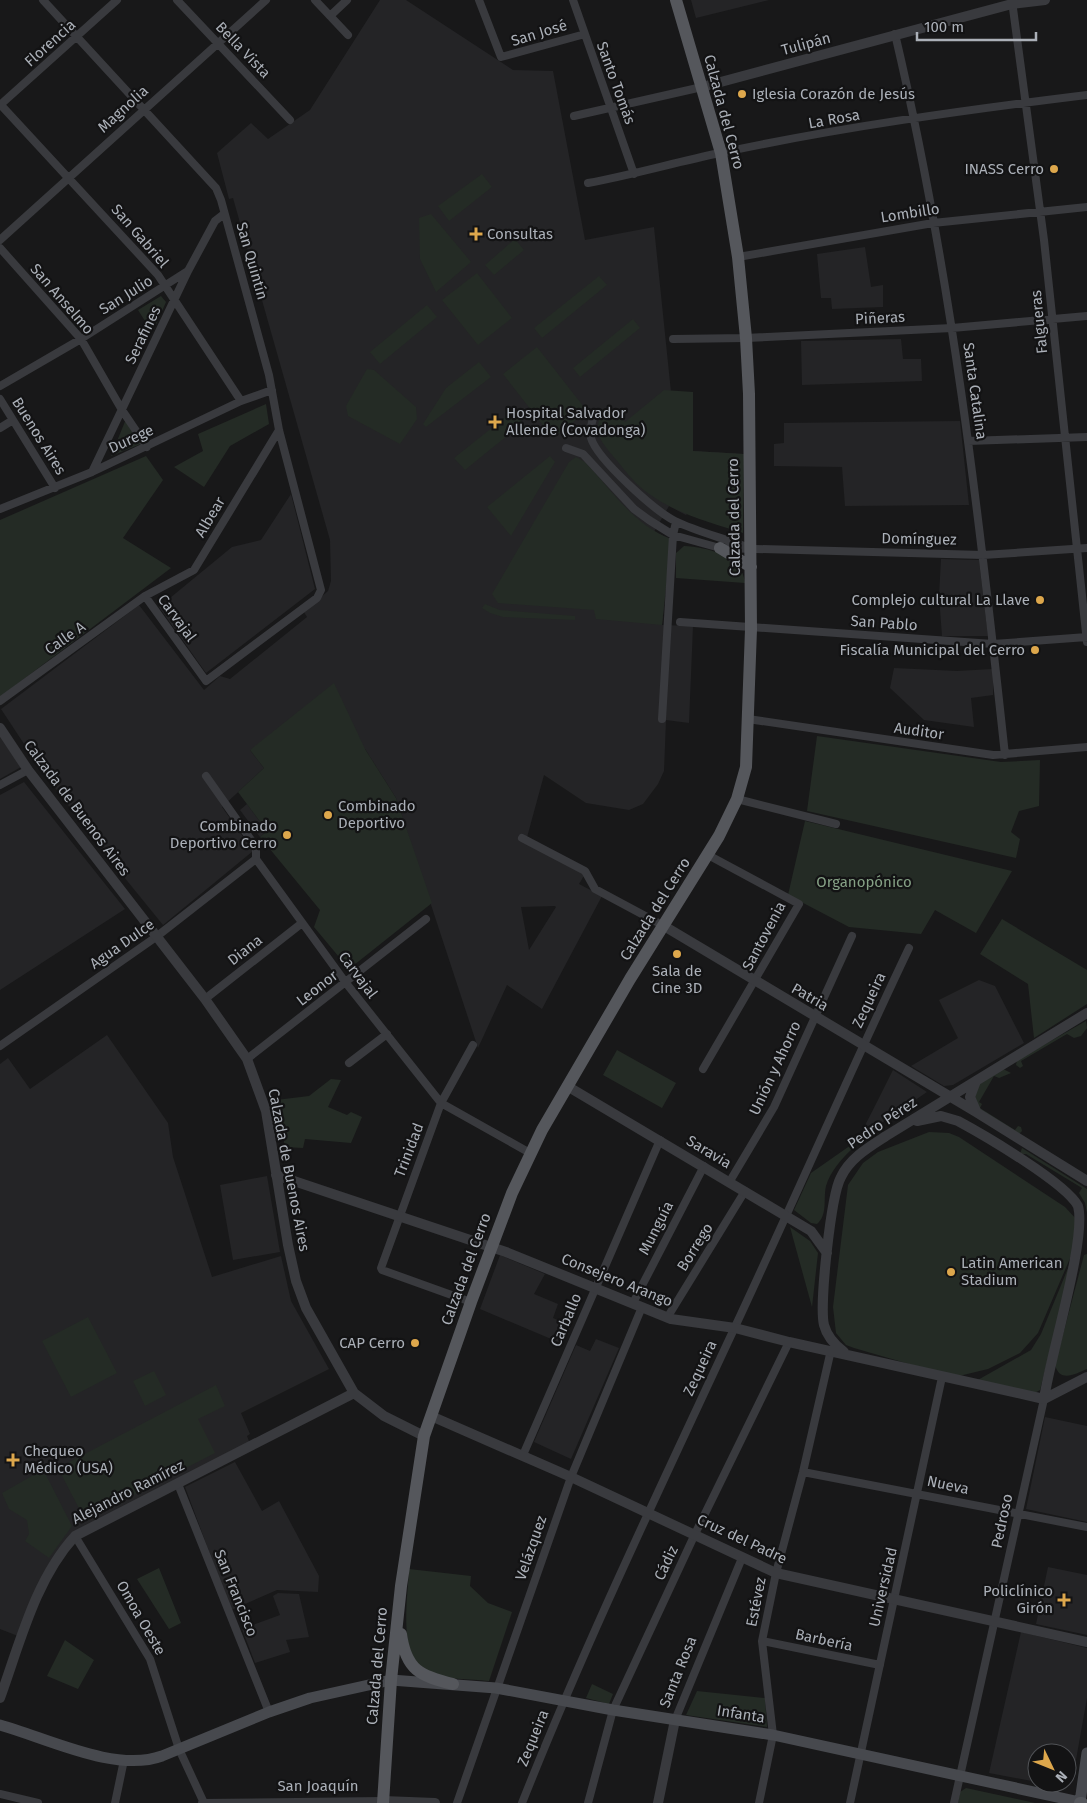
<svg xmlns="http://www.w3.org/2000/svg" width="1087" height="1803" font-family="'Fira Sans',sans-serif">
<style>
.built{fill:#242426;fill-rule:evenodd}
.green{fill:#242b25}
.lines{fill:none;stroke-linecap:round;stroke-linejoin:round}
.minor{stroke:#393a3e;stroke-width:8}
.tertiary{stroke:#393a3e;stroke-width:10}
.secondary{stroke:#47494e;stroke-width:11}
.primary{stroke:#55575c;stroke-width:12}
.poi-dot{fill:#dda74c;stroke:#131314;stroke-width:2}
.labels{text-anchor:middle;stroke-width:4.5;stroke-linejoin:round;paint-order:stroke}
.street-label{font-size:15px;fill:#abb0b8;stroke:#131314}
.poi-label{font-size:15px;fill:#abb0b8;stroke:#131314;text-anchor:start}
.park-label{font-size:15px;fill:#85a085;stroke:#131314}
</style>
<rect width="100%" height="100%" fill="#181819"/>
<path class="built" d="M380 0H406L513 70 553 71 585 240 654 227 671 392H693V451L744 454 686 515 669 506 654 532 671 539 662 625 693 626 689 723 666 720 664 771 658 784 643 804 629 810 586 803 544 775 526 841 585 874 579 884 602 896 542 1009 507 985 478 1048 396 798 365 749 250 750 264 768 222 807 253 851 163 925 98 845 38 765 1 709 139 605 204 690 220 676 230 679 307 617 304 612 328 591 331 581 330 540 233 198 229 199 217 153 251 123 268 139 310 110ZM555 906 556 907 529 950 521 907Z
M691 0H769L696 18Z
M865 247 871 287 883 285V307L832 309 831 298H821L817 254Z
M901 339 903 359H921L922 381 802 385 801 341Z
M960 421 969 505 845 506 842 467 774 466V444L784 443V423Z
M291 494 315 589 206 673 159 607 232 547 261 540Z
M941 559 979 560 988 636H942L939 596Z
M894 668 957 671 993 669V695L971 698 974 727 924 720 890 688Z
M0 737 21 767 0 779Z
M24 782 125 909 0 990V795Z
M247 804 267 831 260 837 240 810Z
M979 980 995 986 1024 1043 953 1085 944 1086 911 1066 958 1038 939 1000Z
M107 1035 168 1123 173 1157 212 1277 281 1256 291 1301 329 1369 241 1413 250 1434 247 1436 250 1444 74 1533 18 1636 0 1629V1064L8 1058 30 1089Z
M893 1070 927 1092 858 1139 878 1100Z
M267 1176 280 1252 233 1260 220 1185Z
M500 1255 545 1274 534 1294 558 1304 553 1318 571 1326 563 1344 480 1309Z
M596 1339 619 1348 571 1459 534 1442 576 1345 590 1351Z
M1045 1417 1087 1426V1522L1026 1509Z
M235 1462 262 1511 279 1501 319 1576 318 1592 277 1590 231 1610 185 1487Z
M1048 1567 1087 1575V1635L1036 1624Z
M278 1593 299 1594 309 1637 286 1640 290 1652 255 1663 242 1629 280 1615 273 1596Z
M1021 1632 1087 1648V1698L1074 1771 1067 1781V1753H1037V1782L989 1773Z"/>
<path class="green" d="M482 174 492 187 449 221 438 206Z
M431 214 471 262 436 292 420 259 419 218Z
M515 239 524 250 494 275 485 265Z
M477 273 512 318 478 345 442 300Z
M599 276 607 285 542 338 534 328Z
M161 296 166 302 156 325 145 321 138 310Z
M427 305 437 317 380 364 370 352Z
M633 319 640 328 580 377 573 368Z
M537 347 587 411 553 438 503 374Z
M479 362 491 377 426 427 423 424 446 388Z
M367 369 374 370 416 407 417 419 400 444 348 416 346 406Z
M664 390 693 392V451L744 454 743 533C706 521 665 511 636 483 628 475 621 465 613 456 602 443 591 430 603 413L616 411 625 422Z
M266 404 269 424 230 446 204 487 174 467 203 451 198 434Z
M513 411 523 423 465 470 454 458Z
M126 419 141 444 111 456Z
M146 456 163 480 123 538 171 568 0 697V520Z
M550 456 555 462 511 536 487 507Z
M576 457 585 462C612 490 632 524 671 539L662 625 596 619 594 610 498 603 492 594 569 462Z
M684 546C707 547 743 556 745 583L676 578V553Z
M485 604 500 610 575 616V620L503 617 490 613 482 608Z
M334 683 365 749 396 798 432 903 349 969 314 927 320 910 260 837 267 831 238 792 264 768 250 750Z
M817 736 1001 762 1040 760 1039 806 1019 811 1011 832 1020 839 1016 858 807 811Z
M805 821 1012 871 976 933 935 910 921 934 849 927 788 895Z
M1002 919 1087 970V1004L1034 1038 1028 984 980 954Z
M1086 1021 1087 1028 1081 1036 1074 1038 1067 1034 1021 1061 1023 1066 1020 1068 1016 1065 1017 1060Z
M617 1050 676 1083 662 1108 603 1075Z
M1003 1069 1011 1073 999 1078 994 1076 979 1102 982 1104 980 1108 1015 1130 1018 1126 1021 1127 1022 1131 1019 1134 979 1110 973 1099 978 1084Z
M331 1079 341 1080 328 1107 347 1115 351 1112 362 1117 351 1143 305 1139 303 1148 285 1147 276 1100 309 1096Z
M929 1132 949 1133 959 1137 1065 1207 1077 1220 1074 1249 1038 1333 1020 1353 988 1369 959 1376 947 1375 854 1348 846 1345 836 1333 833 1307 848 1185 863 1163 878 1152Z
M851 1145 853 1148C842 1158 830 1172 826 1186 823 1199 828 1215 817 1224L811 1223 794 1210 811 1173Z
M1022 1148 1087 1189V1213L1085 1203 1079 1193 1082 1188 1026 1154H1020Z
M790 1227 810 1241 818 1253 812 1307Z
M1075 1251 1040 1390 1033 1394 976 1381 1031 1350 1041 1334Z
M1087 1254V1369C1075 1374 1060 1383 1055 1365L1084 1255Z
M88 1317 117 1373 71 1397 42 1341Z
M154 1371 166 1395 145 1406 133 1381Z
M216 1385 225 1406 198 1419 215 1453 85 1520 58 1468Z
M37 1473 46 1475 72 1526 49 1558 25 1541 29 1534 27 1520 9 1509 2 1493Z
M159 1568 181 1623 169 1629 137 1579Z
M409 1569 471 1576 470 1586 488 1603 512 1612 489 1681C470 1679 444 1680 427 1671 397 1656 408 1598 409 1569Z
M65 1640 94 1660 78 1689 47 1676Z
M592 1684 613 1694 609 1704 586 1698Z
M697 1691 765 1698 767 1727 686 1715Z
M966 1788 1035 1803H958L960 1792Z"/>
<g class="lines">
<path class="minor" d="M43 0 216 188 221 200 269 375 279 430 321 590 317 598 206 681 145 596
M177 0 290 120
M315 0 348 35
M479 0 501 57 585 34
M573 0 634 174
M1012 1 1044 240 1087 642
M330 16 347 0
M895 34C951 271 979 513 1005 755
M0 104 158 275 241 401
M0 105 117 0
M574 116 702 87
M588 183C632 175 676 162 720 153 841 127 965 110 1087 95
M0 240 266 0
M0 248 81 339 122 410 147 447
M738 257 933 223 1087 207
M673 339 746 338 952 328 1087 316
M0 386 81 339 186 272
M0 399 55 488
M594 415C592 422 589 430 591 438 597 459 655 511 675 521 695 531 723 538 744 546
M0 428 13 420
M968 441 1087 437
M566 448 583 454 634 509 649 520 673 535 720 548 983 555 1087 548
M92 472 188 271 215 221 224 214
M0 509 92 472 241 401 272 390
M680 622 993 644 1087 637
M0 701 145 596 194 570 279 430
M662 719 673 535 676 522
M748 719 993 755 1087 747
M206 776 256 847V859L346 983 441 1103 530 1153
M0 785 28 770
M737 799 836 824
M522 838 585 871 595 889 664 926
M205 999 302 923
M0 1046 156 937 256 859
M247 1059 426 919
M349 1063 387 1034
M703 1069 799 904 708 855
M730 1181 774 1107 852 936
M471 1302 382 1270 381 1268 441 1103 473 1045
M633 1303 704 1166
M667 1318 745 1191
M523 1455 660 1140
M803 1472 1087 1527
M178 1484 269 1712
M75 1536 150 1659 179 1749 204 1803
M762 1641 880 1665
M675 1720 742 1558
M0 1794 38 1803
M115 1803 124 1760
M202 1803 383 1801
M457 1803 571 1477 642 1307
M522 1803C586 1642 661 1486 734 1329 793 1203 849 1074 909 948
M588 1803 613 1710 695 1534 789 1342
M759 1803 773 1735 762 1641 776 1573 803 1472 831 1350
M850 1803 942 1377
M954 1803 1044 1399"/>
<path class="tertiary" d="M702 87 1012 4 1045 0
M0 728 28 770 205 999 247 1059 266 1111 288 1245 296 1281 306 1308 354 1393 384 1416 424 1436
M664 926 976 1112 1087 1181
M567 1086 811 1231 827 1253
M976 1111 970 1097 976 1081
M917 1121 941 1116 958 1121C984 1135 1066 1183 1078 1206 1087 1239 1050 1356 1044 1399
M276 1175 506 1252 671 1319 735 1328 789 1342 1044 1399
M844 1352C835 1345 827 1337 824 1325 819 1305 831 1195 841 1177 850 1158 869 1147 886 1136L1087 1013
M1044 1399 1087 1377
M431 1416 571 1477 776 1573 1087 1642
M0 1698C20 1643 35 1580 75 1536L354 1393
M383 1801 435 1803
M658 1803 675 1720"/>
<path class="secondary" d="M0 1725C47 1738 115 1773 162 1756L269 1712 310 1698 391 1680 496 1688 613 1710 773 1735 1080 1802 1087 1753"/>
<path class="primary" d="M720 548 751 567
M401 1634C406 1670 420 1676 453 1684
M383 1803 391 1680 401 1586 424 1436 471 1302 512 1193 542 1130 630 979 719 836 737 799 746 767 751 629 749 394 746 338 738 257 721 153 676 0
M1080 1803H1082"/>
</g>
<g class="poi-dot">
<circle cx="742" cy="94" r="5"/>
<circle cx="1054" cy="169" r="5"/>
<path d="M473.5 226.5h5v5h5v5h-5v5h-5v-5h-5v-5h5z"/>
<path d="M492.5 414.5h5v5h5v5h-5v5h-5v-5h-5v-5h5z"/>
<circle cx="1040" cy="600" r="5"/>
<circle cx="1035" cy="650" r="5"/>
<circle cx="328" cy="815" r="5"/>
<circle cx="287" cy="835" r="5"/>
<circle cx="677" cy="954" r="5"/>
<circle cx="951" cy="1272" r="5"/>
<circle cx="415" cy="1343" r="5"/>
<path d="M10.5 1452.5h5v5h5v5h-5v5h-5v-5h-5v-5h5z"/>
<path d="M1061.5 1592.5h5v5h5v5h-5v5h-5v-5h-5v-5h5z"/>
</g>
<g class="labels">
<g class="street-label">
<text transform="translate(539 33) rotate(-17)" y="5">San José</text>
<text transform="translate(50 43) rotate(-42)" y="5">Florencia</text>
<text transform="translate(806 44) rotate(-15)" y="5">Tulipán</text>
<text transform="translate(243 50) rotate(46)" y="5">Bella Vista</text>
<text transform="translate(616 83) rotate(70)" y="5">Santo Tomás</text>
<text transform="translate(123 109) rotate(-42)" y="5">Magnolia</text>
<text transform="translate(724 112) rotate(75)" y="5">Calzada del Cerro</text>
<text transform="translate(834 119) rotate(-10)" y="5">La Rosa</text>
<text transform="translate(910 213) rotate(-9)" y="5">Lombillo</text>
<text transform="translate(140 236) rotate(49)" y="5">San Gabriel</text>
<text transform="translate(252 261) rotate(74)" y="5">San Quintín</text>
<text transform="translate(126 295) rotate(-32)" y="5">San Julio</text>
<text transform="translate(62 299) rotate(49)" y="5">San Anselmo</text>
<text transform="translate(880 318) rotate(-3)" y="5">Piñeras</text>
<text transform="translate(1039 322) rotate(-96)" y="5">Falgueras</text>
<text transform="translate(143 335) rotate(-64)" y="5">Serafines</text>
<text transform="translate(975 391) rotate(82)" y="5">Santa Catalina</text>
<text transform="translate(39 436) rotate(58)" y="5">Buenos Aires</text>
<text transform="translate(131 439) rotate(-25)" y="5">Durege</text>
<text transform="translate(210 517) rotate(-59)" y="5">Albear</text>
<text transform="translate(734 517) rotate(-91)" y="5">Calzada del Cerro</text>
<text transform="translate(919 539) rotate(1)" y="5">Domínguez</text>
<text transform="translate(177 618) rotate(54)" y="5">Carvajal</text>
<text transform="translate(884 623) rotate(4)" y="5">San Pablo</text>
<text transform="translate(65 638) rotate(-35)" y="5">Calle A</text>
<text transform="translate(919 731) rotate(8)" y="5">Auditor</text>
<text transform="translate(77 808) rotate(53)" y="5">Calzada de Buenos Aires</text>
<text transform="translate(655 909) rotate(-58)" y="5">Calzada del Cerro</text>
<text transform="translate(764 936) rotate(-62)" y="5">Santovenia</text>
<text transform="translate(122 944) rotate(-35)" y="5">Agua Dulce</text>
<text transform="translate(245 950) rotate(-38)" y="5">Diana</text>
<text transform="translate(358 975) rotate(53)" y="5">Carvajal</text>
<text transform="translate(317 988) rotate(-38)" y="5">Leonor</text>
<text transform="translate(810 997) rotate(30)" y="5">Patria</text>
<text transform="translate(869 1000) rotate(-65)" y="5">Zequeira</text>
<text transform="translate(775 1068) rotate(-65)" y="5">Unión y Ahorro</text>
<text transform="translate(882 1123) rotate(-34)" y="5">Pedro Pérez</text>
<text transform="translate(409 1150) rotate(-69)" y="5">Trinidad</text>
<text transform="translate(709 1152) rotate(31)" y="5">Saravia</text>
<text transform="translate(289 1170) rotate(79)" y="5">Calzada de Buenos Aires</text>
<text transform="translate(656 1228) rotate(-63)" y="5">Munguía</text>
<text transform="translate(695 1247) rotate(-58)" y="5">Borrego</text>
<text transform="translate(466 1269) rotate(-70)" y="5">Calzada del Cerro</text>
<text transform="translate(617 1280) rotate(22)" y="5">Consejero Arango</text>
<text transform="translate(566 1320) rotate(-67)" y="5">Carballo</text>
<text transform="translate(700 1368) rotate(-65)" y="5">Zequeira</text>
<text transform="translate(948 1485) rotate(12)" y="5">Nueva</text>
<text transform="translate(128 1492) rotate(-27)" y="5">Alejandro Ramírez</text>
<text transform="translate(1002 1521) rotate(-78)" y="5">Pedroso</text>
<text transform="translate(742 1539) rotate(25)" y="5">Cruz del Padre</text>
<text transform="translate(531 1548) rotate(-71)" y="5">Velázquez</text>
<text transform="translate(666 1563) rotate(-65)" y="5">Cádiz</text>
<text transform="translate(883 1587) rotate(-77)" y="5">Universidad</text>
<text transform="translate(236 1593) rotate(68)" y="5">San Francisco</text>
<text transform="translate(756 1602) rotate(-79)" y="5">Estévez</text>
<text transform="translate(141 1618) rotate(60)" y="5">Omoa Oeste</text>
<text transform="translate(824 1640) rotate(12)" y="5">Barbería</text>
<text transform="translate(377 1666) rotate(-85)" y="5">Calzada del Cerro</text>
<text transform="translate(678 1672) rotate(-68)" y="5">Santa Rosa</text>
<text transform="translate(741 1714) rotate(9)" y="5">Infanta</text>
<text transform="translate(533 1738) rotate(-68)" y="5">Zequeira</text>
<text x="318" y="1791">San Joaquín</text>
</g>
<g class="poi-label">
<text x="752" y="99">Iglesia Corazón de Jesús</text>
<text x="1044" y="174" text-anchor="end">INASS Cerro</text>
<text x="487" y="239">Consultas</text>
<text x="506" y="418">Hospital Salvador<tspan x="506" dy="17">Allende (Covadonga)</tspan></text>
<text x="1030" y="605" text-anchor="end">Complejo cultural La Llave</text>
<text x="1025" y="655" text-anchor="end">Fiscalía Municipal del Cerro</text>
<text x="338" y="811">Combinado<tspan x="338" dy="17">Deportivo</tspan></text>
<text x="277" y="831" text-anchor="end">Combinado<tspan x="277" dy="17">Deportivo Cerro</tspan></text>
<text x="677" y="976" text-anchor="middle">Sala de<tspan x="677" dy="17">Cine 3D</tspan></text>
<text x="961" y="1268">Latin American<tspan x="961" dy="17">Stadium</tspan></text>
<text x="405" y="1348" text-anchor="end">CAP Cerro</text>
<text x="24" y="1456">Chequeo<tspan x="24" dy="17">Médico (USA)</tspan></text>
<text x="1053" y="1596" text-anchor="end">Policlínico<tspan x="1053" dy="17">Girón</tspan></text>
</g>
<g class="park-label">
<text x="864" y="887">Organopónico</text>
</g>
</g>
<g transform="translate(1052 1768) rotate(133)"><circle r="24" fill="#131314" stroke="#505256"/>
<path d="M0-4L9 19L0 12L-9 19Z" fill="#dda74c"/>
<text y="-8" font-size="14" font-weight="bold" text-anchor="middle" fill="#abb0b8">N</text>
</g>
<path d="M917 32v8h119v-8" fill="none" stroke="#abb0b8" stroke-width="2.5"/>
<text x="924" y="32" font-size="15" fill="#abb0b8" stroke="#131314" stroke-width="4" paint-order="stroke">100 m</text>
</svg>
